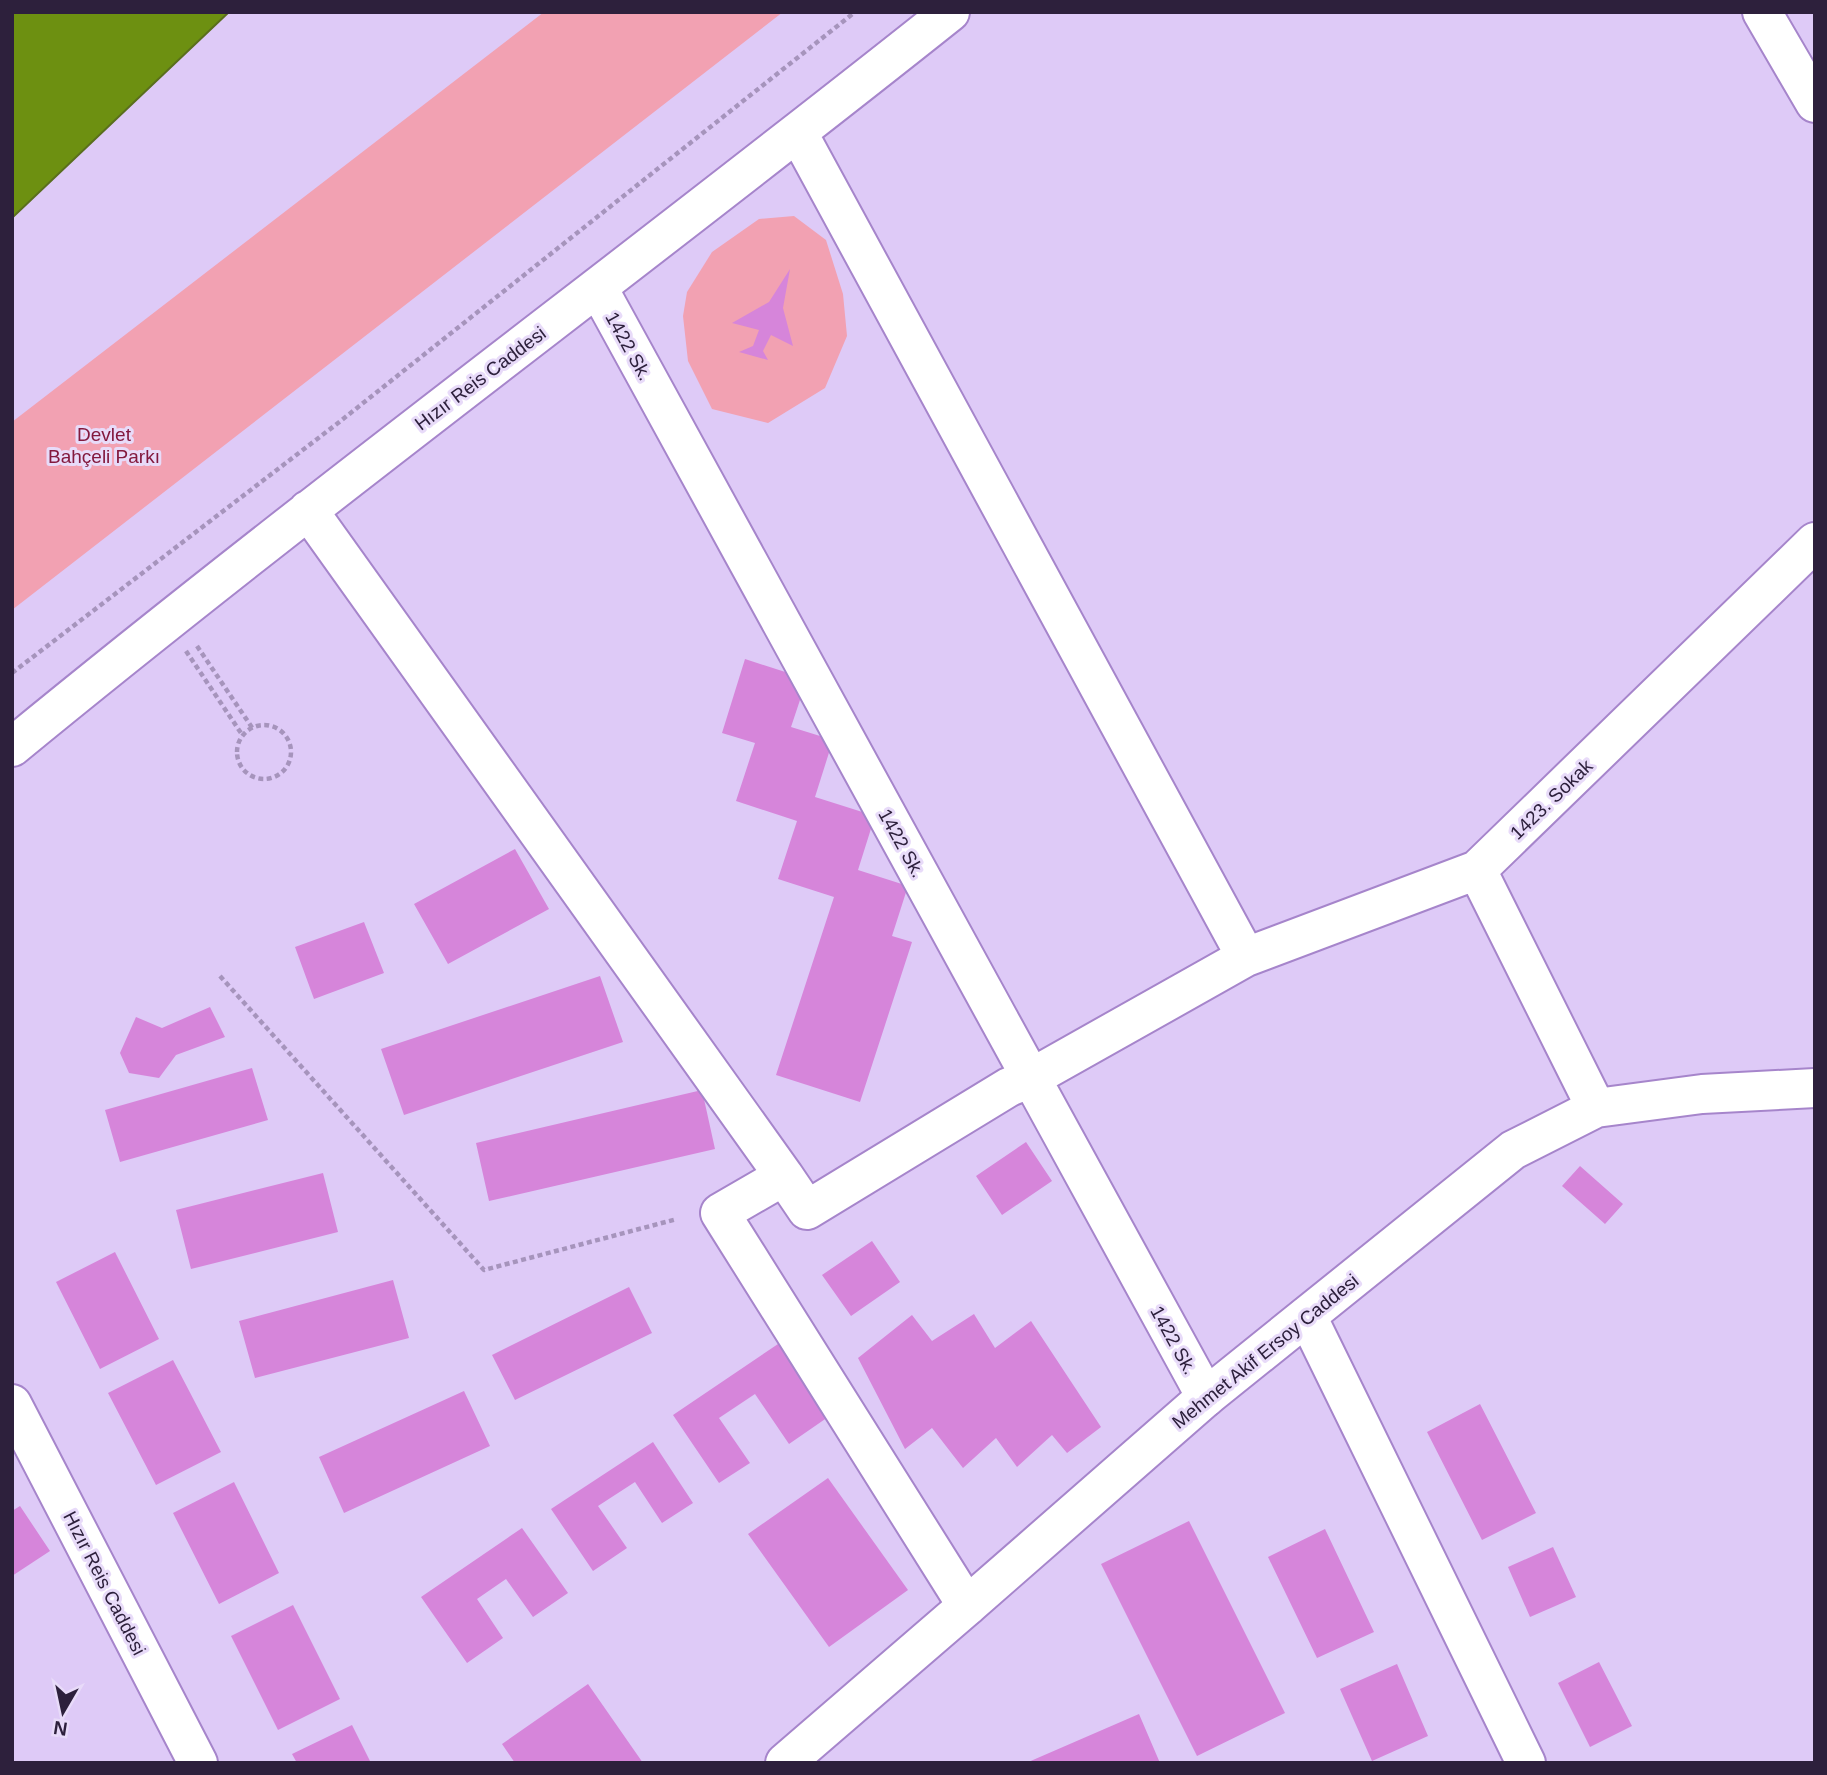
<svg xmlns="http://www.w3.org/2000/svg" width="1827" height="1775" font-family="Helvetica,sans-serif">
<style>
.green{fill:#f2a1b2}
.water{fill:#6d9011;stroke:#5a6e1e;stroke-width:2}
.building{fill:#d685da}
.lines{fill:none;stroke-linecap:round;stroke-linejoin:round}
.street-casing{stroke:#a685cb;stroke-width:42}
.secondary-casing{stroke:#a685cb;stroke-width:42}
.path{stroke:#a694bc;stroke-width:4.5;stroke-dasharray:5 3.5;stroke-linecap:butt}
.street{stroke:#fff;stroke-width:38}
.secondary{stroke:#fff;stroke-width:38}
.labels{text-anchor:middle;stroke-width:6;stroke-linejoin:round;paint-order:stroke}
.street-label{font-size:19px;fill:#2d203c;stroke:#e8dbf9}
.park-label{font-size:19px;fill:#83193e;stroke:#e8dbf9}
</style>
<rect width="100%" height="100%" fill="#decaf7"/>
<path class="green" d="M544 12H783L12 610V422Z
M794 216 826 240 843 294 847 336 825 388 768 423 712 409 688 361 683 316 687 292 712 252 759 219Z"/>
<path class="water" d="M12 12H229L12 218Z"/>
<path class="building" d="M790 269 783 308 793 346 771 335 763 351 768 360 739 352 753 346 759 330 732 323 769 302Z
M745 659 807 679 791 727 833 740 815 797 875 816 858 870 908 886 892 936 912 942 860 1102 776 1075 834 897 778 879 797 821 736 801 755 743 722 733Z
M515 849 549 909 448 964 414 904Z
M364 922 384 973 314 999 295 947Z
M600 976 623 1042 404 1115 381 1049Z
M210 1007 225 1037 176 1055 159 1078 129 1073 120 1053 136 1017 162 1028Z
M252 1068 268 1120 120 1162 105 1110Z
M702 1090 715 1149 489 1201 476 1143Z
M1026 1142 1052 1181 1002 1215 976 1176Z
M1580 1166 1623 1204 1605 1224 1562 1186Z
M323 1173 338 1232 191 1269 176 1210Z
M872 1241 900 1282 851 1316 822 1275Z
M115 1252 159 1339 100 1369 56 1282Z
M393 1280 409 1338 255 1378 239 1321Z
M629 1287 652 1333 515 1400 492 1355Z
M974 1314 995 1348 1031 1321 1101 1427 1067 1453 1052 1435 1017 1467 996 1438 963 1468 932 1428 905 1449 858 1358 912 1315 932 1341Z
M781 1342 831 1415 789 1444 755 1394 719 1418 750 1463 719 1483 673 1415Z
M173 1360 221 1452 156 1485 108 1393Z
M464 1391 490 1446 344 1513 319 1457Z
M1480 1404 1536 1513 1482 1540 1427 1432Z
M653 1442 693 1503 662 1523 635 1482 598 1506 627 1548 593 1571 551 1509Z
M828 1478 908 1590 829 1647 748 1534Z
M234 1482 279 1573 219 1604 173 1513Z
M20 1506 50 1551 12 1576V1511Z
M1189 1521 1285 1713 1197 1756 1101 1564Z
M522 1528 568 1593 533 1617 506 1579 477 1599 503 1638 467 1663 421 1597Z
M1325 1529 1374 1632 1317 1658 1268 1557Z
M1553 1547 1576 1597 1530 1617 1508 1567Z
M293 1605 340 1699 278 1730 231 1636Z
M1599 1662 1632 1726 1590 1747 1558 1683Z
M1397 1664 1428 1736 1372 1761 1340 1689Z
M588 1684 643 1763H515L502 1744Z
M1139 1714 1160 1763H1026Z
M352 1725 371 1763H297L292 1754Z"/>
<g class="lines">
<defs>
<path id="street" d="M1762 12 1815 103
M798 133 1246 957
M598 288 1206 1397
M308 510 784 1176
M12 747C319 495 639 260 950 12
M1596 1108 1477 870 1815 542
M1307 1316 1526 1763
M12 1404 198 1763
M967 1606 720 1213 784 1176 807 1210 1009 1087 1031 1078 1246 957 1477 870"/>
<path id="secondary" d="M785 1763 967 1606 1206 1397 1513 1150 1596 1108 1702 1094 1815 1088"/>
</defs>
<use href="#street" class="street-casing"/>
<use href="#secondary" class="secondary-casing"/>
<path class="path" d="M197 646 253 729
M186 651 243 736
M12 673 338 423 855 12
M237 752a27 27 0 1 1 54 0a27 27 0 1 1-54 0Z
M220 976 484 1270 677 1219"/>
<use href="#street" class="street"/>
<use href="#secondary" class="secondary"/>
</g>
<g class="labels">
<g class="street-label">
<text transform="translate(629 346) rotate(61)" y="7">1422 Sk.</text>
<text transform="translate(480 378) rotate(-37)" y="7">Hızır Reis Caddesi</text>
<text transform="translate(1551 799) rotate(-44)" y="7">1423. Sokak</text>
<text transform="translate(902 843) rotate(61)" y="7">1422 Sk.</text>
<text transform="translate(1174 1340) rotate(61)" y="7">1422 Sk.</text>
<text transform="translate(1265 1351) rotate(-39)" y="7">Mehmet Akif Ersoy Caddesi</text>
<text transform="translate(105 1583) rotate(63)" y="7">Hızır Reis Caddesi</text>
</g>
<g class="park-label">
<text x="104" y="441">Devlet<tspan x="104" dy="22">Bahçeli Parkı</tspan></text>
</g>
</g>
<rect width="1827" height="1775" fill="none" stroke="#2d203c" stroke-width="28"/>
<g transform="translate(63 1712) rotate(189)" stroke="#e8dbf9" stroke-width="5" paint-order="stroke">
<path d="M0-5L12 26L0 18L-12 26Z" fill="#2d203c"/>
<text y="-10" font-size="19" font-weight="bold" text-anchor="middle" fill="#2d203c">N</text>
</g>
</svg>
